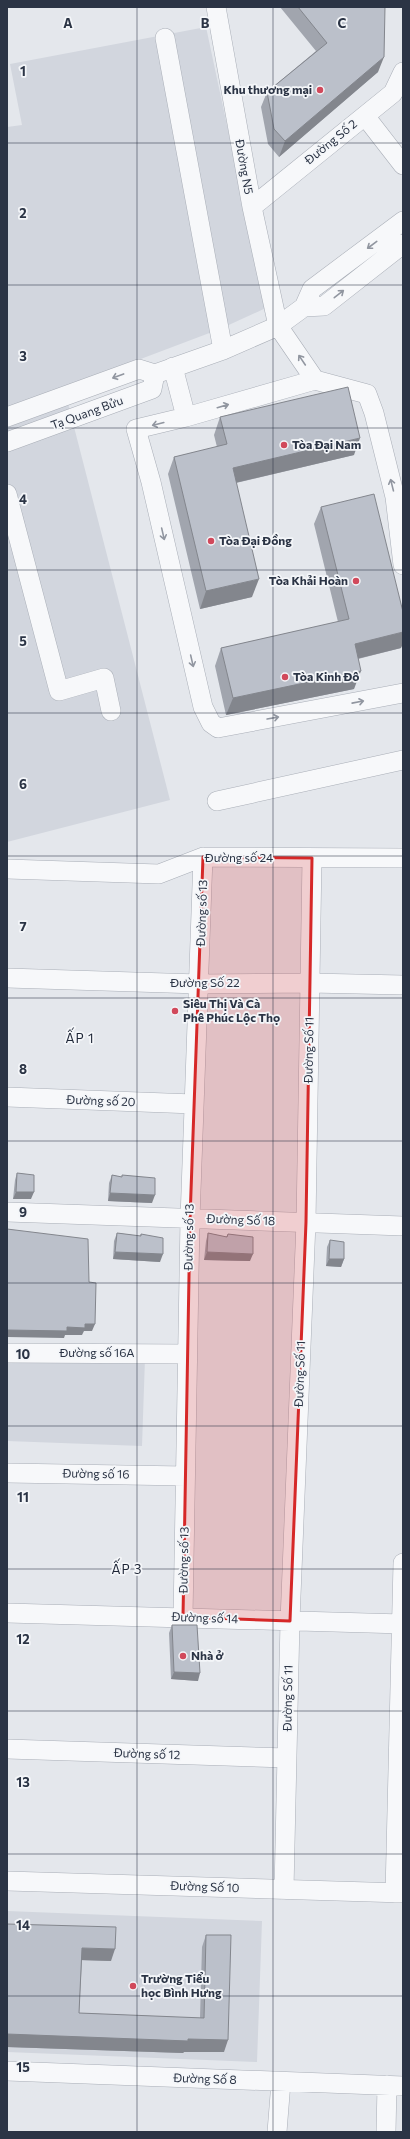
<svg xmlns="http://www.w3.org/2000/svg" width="410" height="2139" font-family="Commissioner,sans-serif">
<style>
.built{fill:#d2d6de}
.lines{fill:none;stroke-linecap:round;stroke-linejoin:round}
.minor-casing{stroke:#a9aeb7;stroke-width:20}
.minor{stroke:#f7f8fa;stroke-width:19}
.wall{fill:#a1a5ae}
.shaded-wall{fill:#83868d}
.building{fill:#bbc0ca;stroke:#83868d}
.oneway{stroke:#9196a0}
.marked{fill:#d62828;fill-opacity:0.2;stroke:#d62828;stroke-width:3;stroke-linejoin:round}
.grid{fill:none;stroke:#2b3445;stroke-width:1;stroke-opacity:0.55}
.poi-dot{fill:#d1495b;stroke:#f4f6f9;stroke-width:1.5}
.labels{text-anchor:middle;stroke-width:3.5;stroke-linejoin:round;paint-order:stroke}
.poi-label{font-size:12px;font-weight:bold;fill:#2b3445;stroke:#f4f6f9;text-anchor:start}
.street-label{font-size:12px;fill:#2b3445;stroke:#f4f6f9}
.neighbourhood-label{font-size:13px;letter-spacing:1px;fill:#1d2536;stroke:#f4f6f9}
.grid-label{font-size:13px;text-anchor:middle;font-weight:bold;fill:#2b3445;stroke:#f4f6f9;stroke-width:3.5;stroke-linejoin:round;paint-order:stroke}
</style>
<rect width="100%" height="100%" fill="#e4e7ec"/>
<path class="built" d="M206 27 266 308 220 329 64 388 170 800 7 842V127L22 125 10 64Z
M7 1358H145L142 1446 7 1441Z
M7 1911 262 1921 257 2062 7 2052Z"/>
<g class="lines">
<defs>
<path id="minor" d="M216 7 252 207 278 326 315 380 367 394 374 413 395 497 403 565
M165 38 223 350
M365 116 403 165
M252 207 393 93 403 72
M304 307 324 306 403 244
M173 367 186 417 136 429 151 482 203 707 211 723 218 728 403 693
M7 417 139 369 155 374 223 350 278 326 304 307 312 289 403 221
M186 417 315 380
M7 442 152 389 155 374
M7 494 59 691 104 678 111 711
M217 801 403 760
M7 869 159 874 203 857 403 858
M7 978 199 984 310 983 403 985
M7 1097 194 1104
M7 1212 403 1226
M7 1353 187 1354
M7 1473 185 1476
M7 1613 403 1624
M183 1617 190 1219 203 857
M7 1749 287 1758
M7 1881 403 1893
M284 1890 290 1621 306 1222 312 858
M395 1893 403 1563
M7 2071 403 2086
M277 2132 281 2082
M386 2132 387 2085"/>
</defs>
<use href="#minor" class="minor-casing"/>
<use href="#minor" class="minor"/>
</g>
<path class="wall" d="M280 7H385L378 72 279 157 268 144 261 107 267 92 316 51Z
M220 417 354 455 236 483 252 597 200 609 168 474 174 457 217 447 214 435Z
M321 507 401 648 358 659 354 689 226 715 215 666 221 648 338 622 314 524Z
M17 1173 31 1199H13L15 1180Z
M112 1175 122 1177V1175L152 1203 108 1201 109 1183Z
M117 1233 140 1236 141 1234 160 1262 113 1259 114 1241Z
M208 1233 226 1237 228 1234 250 1261 204 1260 206 1241Z
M330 1240 344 1259 341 1267 326 1266 327 1247Z
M172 1625 198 1681 171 1679 169 1633Z
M7 1924 111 1961 82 1960 79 2013 200 2018 202 1947 206 1935 224 2052H184L183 2053 7 2047Z"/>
<path class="shaded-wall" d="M384 57 378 72 279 157 285 141Z
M360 438 354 455 226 485 233 468Z
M259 579 252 597 200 609 206 591Z
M403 632V644L401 648 348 661 355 644Z
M361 671 354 689 226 715 233 698Z
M16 1192H34L31 1199H13Z
M110 1193 155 1195 152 1203 108 1201Z
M115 1252 163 1254 160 1262 113 1259Z
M207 1252 253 1254 250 1261 204 1260Z
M329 1259H344L341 1267 326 1266Z
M85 1324H95L92 1331H84L82 1335H65L64 1338 7 1337V1330L67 1327Z
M174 1672 200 1673 198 1681 171 1679Z
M82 1948 115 1949 111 1961 78 1960Z
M7 2034 188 2039 228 2040 224 2052H184L183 2053 7 2047Z"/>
<path class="building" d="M298 7H385L384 57 285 141 274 129 267 92 327 43Z
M348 387 360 438 233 468 259 579 206 591 174 457 227 444 220 417Z
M374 494 403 612V632L355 644 361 671 233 698 221 648 349 619 321 507Z
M17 1173 34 1175V1192H16Z
M112 1175 122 1177V1175L155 1178V1195L110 1193Z
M7 1229 88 1239 89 1282 96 1283 95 1324H85V1328L67 1327V1331L7 1330Z
M117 1233 141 1236V1234L163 1238V1254L115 1252Z
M208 1233 227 1237 228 1234 253 1237V1254L207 1252Z
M330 1240 344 1242V1259H329Z
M172 1625H197L200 1673 174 1672Z
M7 1924 116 1927 115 1949 82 1948 79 2013 204 2018 206 1935H231L228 2040 188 2039V2041L7 2034Z"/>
<defs><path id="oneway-shaft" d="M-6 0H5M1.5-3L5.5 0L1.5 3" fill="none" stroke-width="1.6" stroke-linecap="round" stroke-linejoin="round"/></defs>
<g class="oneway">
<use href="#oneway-shaft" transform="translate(372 245) rotate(143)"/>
<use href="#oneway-shaft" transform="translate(339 294) rotate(-38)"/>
<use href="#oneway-shaft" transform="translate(302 360) rotate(-124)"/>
<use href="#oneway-shaft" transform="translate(118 376) rotate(160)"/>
<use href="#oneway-shaft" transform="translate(223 406) rotate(-16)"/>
<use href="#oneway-shaft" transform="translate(158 424) rotate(166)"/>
<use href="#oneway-shaft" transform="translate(392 485) rotate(-104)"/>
<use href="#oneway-shaft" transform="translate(163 534) rotate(77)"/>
<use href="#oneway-shaft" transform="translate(192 661) rotate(77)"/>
<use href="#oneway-shaft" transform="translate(358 702) rotate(-11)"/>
<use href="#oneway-shaft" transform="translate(273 718) rotate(-10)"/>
</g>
<path class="marked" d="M203 857 312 858 306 1222 290 1621 183 1617 190 1219Z"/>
<path class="grid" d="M137 7V2132M273 7V2132M7 143H403M7 285H403M7 428H403M7 570H403M7 713H403M7 856H403M7 998H403M7 1141H403M7 1283H403M7 1426H403M7 1569H403M7 1711H403M7 1854H403M7 1996H403"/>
<g class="poi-dot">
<circle cx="320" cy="90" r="4"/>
<circle cx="284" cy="445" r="4"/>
<circle cx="211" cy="541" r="4"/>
<circle cx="356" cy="581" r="4"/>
<circle cx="285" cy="677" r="4"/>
<circle cx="175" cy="1011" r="4"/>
<circle cx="183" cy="1656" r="4"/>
<circle cx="133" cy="1986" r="4"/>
</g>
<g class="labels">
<g class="poi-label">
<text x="312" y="94" text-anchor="end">Khu thương mại</text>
<text x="292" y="449">Tòa Đại Nam</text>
<text x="219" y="545">Tòa Đại Đồng</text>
<text x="348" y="585" text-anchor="end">Tòa Khải Hoàn</text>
<text x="293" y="681">Tòa Kinh Đô</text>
<text x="183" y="1008">Siêu Thị Và Cà<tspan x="183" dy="14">Phê Phúc Lộc Thọ</tspan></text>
<text x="191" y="1660">Nhà ở</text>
<text x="141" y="1983">Trường Tiểu<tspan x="141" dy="14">học Bình Hưng</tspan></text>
</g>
<g class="street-label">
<text transform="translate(331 142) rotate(-39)" y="4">Đường Số 2</text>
<text transform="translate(244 167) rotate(80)" y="4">Đường N5</text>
<text transform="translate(87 413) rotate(-20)" y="4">Tạ Quang Bửu</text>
<text x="239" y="862">Đường số 24</text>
<text transform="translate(202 913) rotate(-88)" y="4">Đường số 13</text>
<text x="205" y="987">Đường Số 22</text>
<text transform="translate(309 1050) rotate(-89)" y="4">Đường Số 11</text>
<text transform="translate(101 1101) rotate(2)" y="4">Đường số 20</text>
<text transform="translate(241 1220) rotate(2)" y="4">Đường Số 18</text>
<text transform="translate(189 1237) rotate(-89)" y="4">Đường số 13</text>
<text x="97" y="1357">Đường số 16A</text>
<text transform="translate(300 1374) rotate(-88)" y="4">Đường Số 11</text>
<text transform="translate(96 1474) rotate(1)" y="4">Đường số 16</text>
<text transform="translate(184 1560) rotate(-89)" y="4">Đường số 13</text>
<text transform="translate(205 1618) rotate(2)" y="4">Đường số 14</text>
<text transform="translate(288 1698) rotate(-89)" y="4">Đường Số 11</text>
<text transform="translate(147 1754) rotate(2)" y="4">Đường số 12</text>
<text transform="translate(205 1887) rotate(2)" y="4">Đường Số 10</text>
<text transform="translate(205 2079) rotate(2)" y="4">Đường Số 8</text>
</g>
<g class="neighbourhood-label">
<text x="80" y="1043">ẤP 1</text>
<text x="127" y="1574">ẤP 3</text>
</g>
</g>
<g class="grid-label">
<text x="68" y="28">A</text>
<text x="205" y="28">B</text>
<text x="342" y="28">C</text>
<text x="23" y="76">1</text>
<text x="23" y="218">2</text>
<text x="23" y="361">3</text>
<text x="23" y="504">4</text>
<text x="23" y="646">5</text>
<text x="23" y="789">6</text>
<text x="23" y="931">7</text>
<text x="23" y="1074">8</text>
<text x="23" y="1217">9</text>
<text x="23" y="1359">10</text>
<text x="23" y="1502">11</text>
<text x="23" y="1644">12</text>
<text x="23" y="1787">13</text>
<text x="23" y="1930">14</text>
<text x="23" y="2072">15</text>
</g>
<rect width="410" height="2139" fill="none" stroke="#2b3445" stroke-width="16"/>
</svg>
